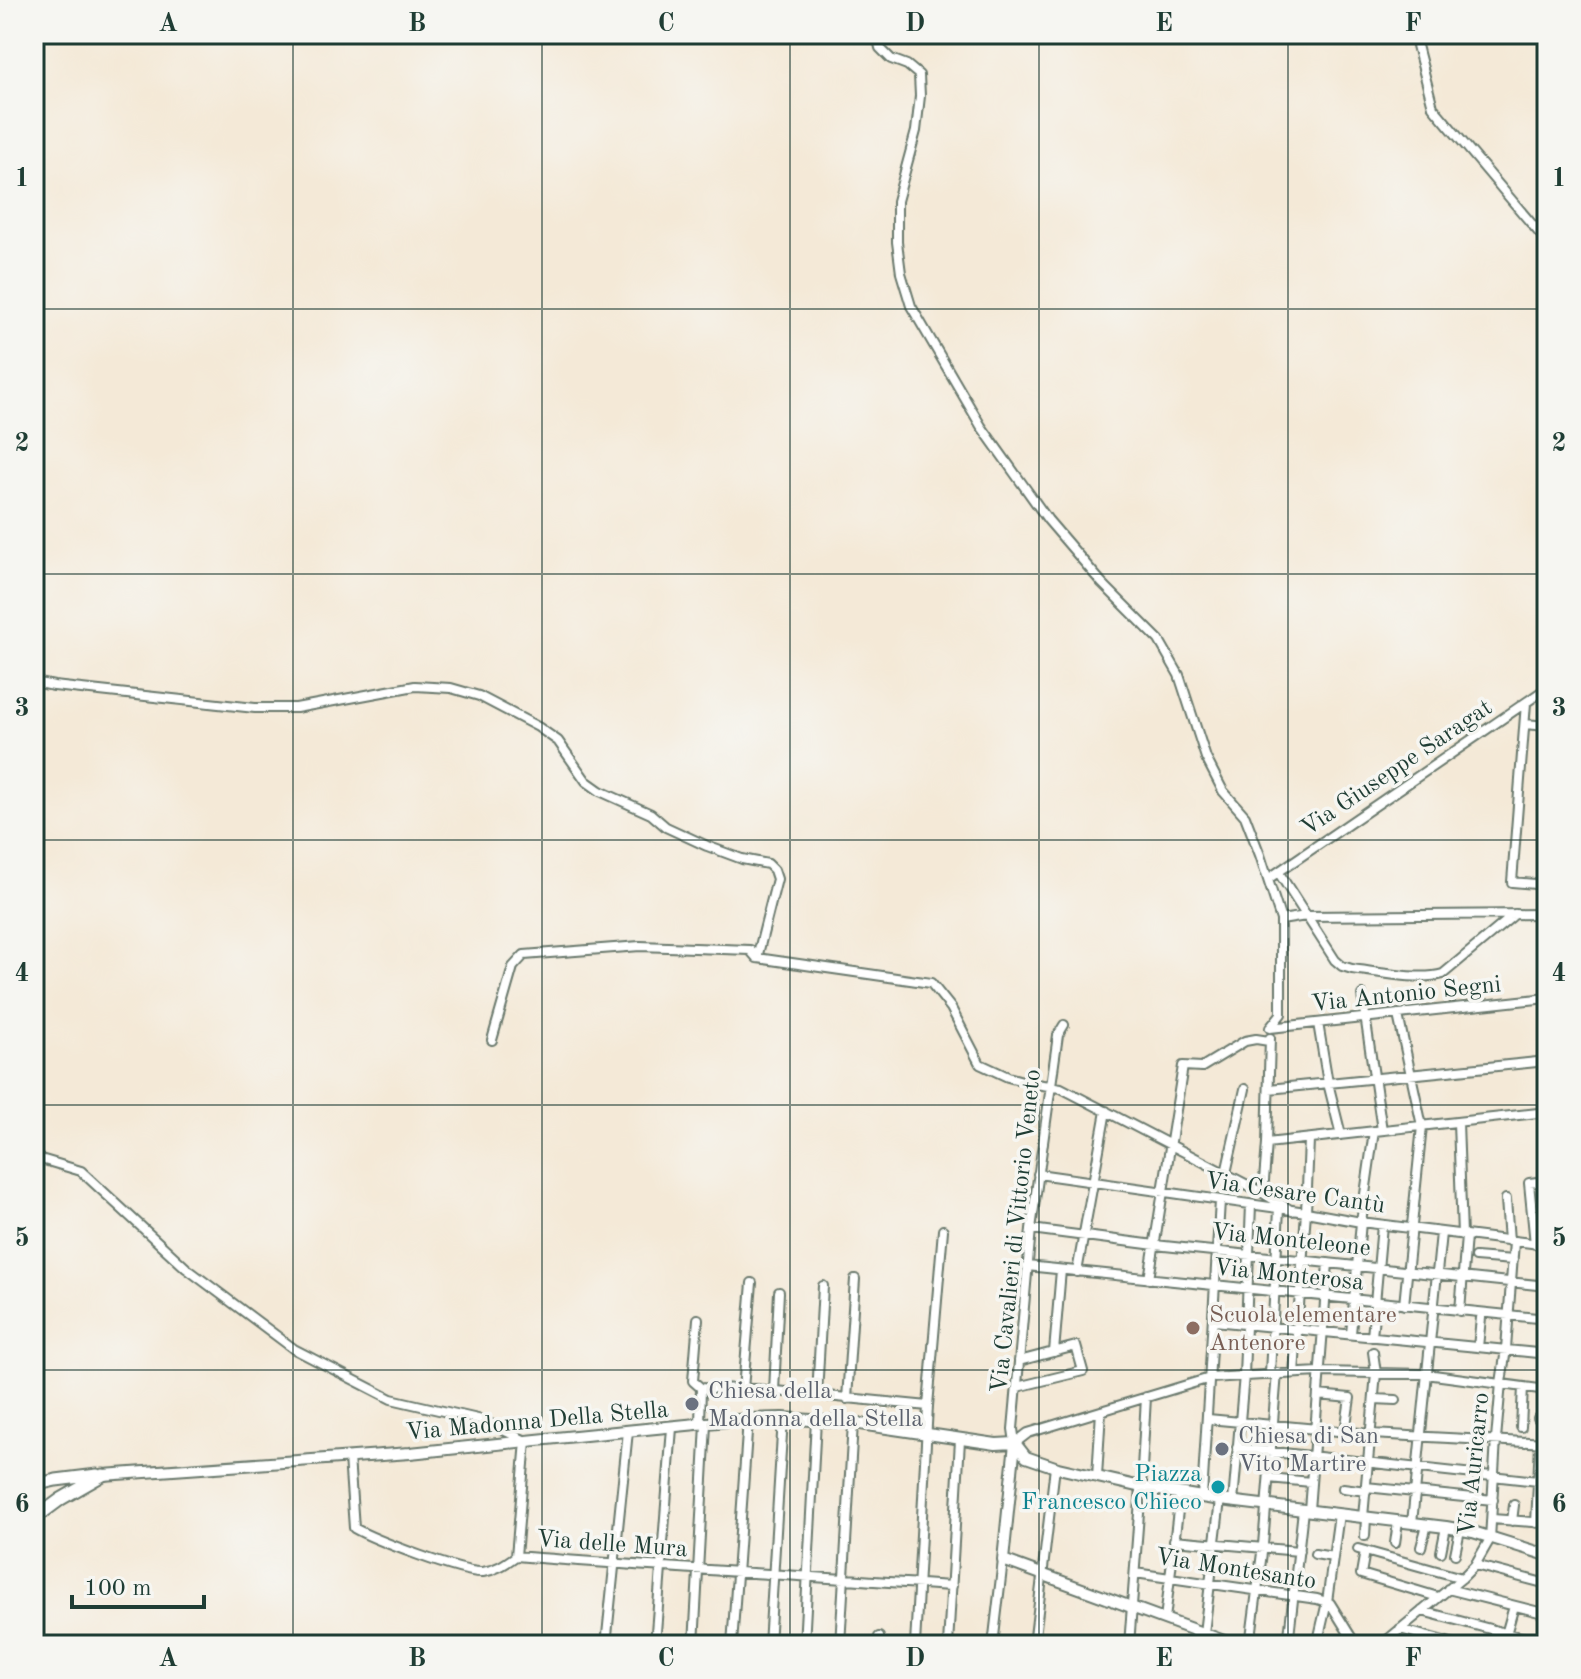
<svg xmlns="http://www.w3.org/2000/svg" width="1581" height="1679" font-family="'Old Standard TT',serif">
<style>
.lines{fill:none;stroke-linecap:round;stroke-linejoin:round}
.minor-casing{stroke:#6a796d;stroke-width:12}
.tertiary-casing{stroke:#6a796d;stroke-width:14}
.secondary-casing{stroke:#6a796d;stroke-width:15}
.minor{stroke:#fff;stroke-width:8}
.tertiary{stroke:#fff;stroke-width:10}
.secondary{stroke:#fff;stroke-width:11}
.grid{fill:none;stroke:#1f3d34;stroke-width:2;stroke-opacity:0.55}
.education-dot{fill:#8d6e63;stroke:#f6f6f2;stroke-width:3}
.worship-dot{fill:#6b7280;stroke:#f6f6f2;stroke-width:3}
.culture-dot{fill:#0f9aa8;stroke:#f6f6f2;stroke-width:3}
.labels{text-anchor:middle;stroke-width:7;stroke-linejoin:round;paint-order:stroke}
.street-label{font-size:24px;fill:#1f3d34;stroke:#f6f6f2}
.education-label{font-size:24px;fill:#785e54;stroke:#f6f6f2;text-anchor:start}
.worship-label{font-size:24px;fill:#5b616d;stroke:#f6f6f2;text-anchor:start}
.culture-label{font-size:24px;fill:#0d838f;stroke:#f6f6f2;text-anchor:end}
.neatline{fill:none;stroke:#1f3d34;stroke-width:3}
.grid-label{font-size:26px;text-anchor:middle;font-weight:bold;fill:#1f3d34}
</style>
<rect width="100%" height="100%" fill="#f6f6f2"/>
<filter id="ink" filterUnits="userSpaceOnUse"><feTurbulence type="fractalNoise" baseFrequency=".0125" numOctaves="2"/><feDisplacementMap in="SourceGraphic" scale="16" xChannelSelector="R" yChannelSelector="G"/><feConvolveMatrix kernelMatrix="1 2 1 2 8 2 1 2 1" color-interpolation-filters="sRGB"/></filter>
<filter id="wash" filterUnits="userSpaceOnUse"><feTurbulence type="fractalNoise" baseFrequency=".006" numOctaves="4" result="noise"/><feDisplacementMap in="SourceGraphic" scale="32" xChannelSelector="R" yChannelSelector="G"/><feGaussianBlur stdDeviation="1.8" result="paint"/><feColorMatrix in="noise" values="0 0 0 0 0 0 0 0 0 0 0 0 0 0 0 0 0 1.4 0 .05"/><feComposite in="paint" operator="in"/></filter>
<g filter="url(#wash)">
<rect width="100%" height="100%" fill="#f4e9d7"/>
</g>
<g filter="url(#ink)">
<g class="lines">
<defs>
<path id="minor" d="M877 34 880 48 891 59 907 65 919 75 920 96 916 131 897 201V242L901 273 911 306 981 426 1048 520 1102 583 1159 640 1179 675 1206 758 1223 791 1245 816 1260 855 1281 920V1014L1270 1028
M1414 34 1433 107 1547 242
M34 682 54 686 255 708H296L415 686 451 688 479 696 538 727 558 741 586 781 600 791 651 814 666 827 707 846 742 859 768 864 774 870 777 879 757 958 931 983 951 1008 980 1064 1008 1077 1030 1083 1061 1088 1263 1193 1292 1211
M1526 703 1512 882 1547 885
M1525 724 1547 726
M1279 873 1335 960 1342 966 1352 969C1377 972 1420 981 1443 974L1515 914
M1268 879 1547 688
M1281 920 1306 916 1547 914
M1362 995 1382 1130
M1398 1015 1422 1126 1404 1305
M1318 1023 1328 1083 1341 1135
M1270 1028 1547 998
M492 1040 513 967 524 955 640 946 750 950 757 958
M1269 1089 1547 1061
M1458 1122 1462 1235
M1267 1143 1547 1112
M34 1157 81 1171 186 1268 294 1349 391 1399 482 1420 526 1441 516 1556
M1226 1173 1245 1089
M1038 1174 1306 1212 1361 1222 1547 1245
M1263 1193 1267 1143 1270 1038
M1506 1199 1509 1241
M1031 1229 1155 1245 1547 1286
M1535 1244 1529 1183 1547 1181
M1475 1257 1513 1260
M1027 1266 1547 1319
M1077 1272 1106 1111
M1149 1279 1183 1066 1202 1067 1245 1041 1256 1039 1269 1041
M1460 1311 1466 1236
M698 1319 693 1381 701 1388
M1214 1321 1547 1354
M1351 1334 1361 1222 1374 1131
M1372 1337 1382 1225
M1478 1347 1481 1318
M1054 1352 1061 1270
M1270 1373 1279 1209
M1294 1373 1306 1212 1309 1140
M1017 1387 1083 1371 1076 1346 1019 1361
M743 1389 752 1283
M774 1391 779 1292
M817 1395 823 1286
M1318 1395 1350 1398 1345 1432
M847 1399 855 1279
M1374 1399 1396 1400
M928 1406 943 1230
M1538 1418H1547
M1208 1419 1371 1434 1547 1443
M700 1424 701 1388 756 1389 928 1406 915 1645
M1521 1427 1523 1387
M1015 1443 1028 1433 1210 1378 1319 1372 1426 1374 1547 1390
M1015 1443 1013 1429 1031 1229 1058 1035 1064 1025
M1237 1448 1547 1482
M349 1457 354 1528C373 1539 463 1574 483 1572 496 1570 505 1564 516 1556 661 1568 806 1576 952 1586
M1097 1477 1101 1411
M1269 1478 1311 1482
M1366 1487 1493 1500
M1343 1488 1366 1491
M1202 1497 1220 1201
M1233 1502 1244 1375 1251 1205
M1309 1510 1328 1263
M1363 1517 1376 1373 1373 1352
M1492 1519 1547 1523
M1512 1521 1514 1505
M1412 1523 1441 1233
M1536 1523 1540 1443
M1365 1536 1366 1518
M1174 1540 1299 1551
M1395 1543 1398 1522
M1421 1547 1427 1525
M1358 1549 1462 1578
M1365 1551 1361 1574 1438 1597
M1441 1552 1446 1527
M1315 1554 1333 1557
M1455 1554 1460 1530
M1475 1565 1547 1584
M1135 1573 1317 1599 1330 1603 1356 1645
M1448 1589 1547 1614
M1422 1611 1547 1644
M1165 1619 1180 1494
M1400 1629 1458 1645
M1204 1633 1220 1500
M606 1645 628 1431
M655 1645 672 1428
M694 1645 706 1424
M732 1645 748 1419
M769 1645 783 1418
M804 1645 816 1420
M840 1645 853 1423
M878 1645 879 1637
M948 1645 960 1440
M993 1645 1003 1560
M1034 1645 1055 1467
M1129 1645 1141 1487 1146 1397
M1250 1645 1263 1545 1277 1373
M1288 1645 1303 1510
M1317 1645 1327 1602 1339 1514
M1381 1645 1462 1578 1475 1565 1490 1539 1496 1439 1501 1383 1506 1349 1514 1242
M1503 1645 1514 1606"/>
<path id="tertiary" d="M1015 1443 1026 1457 1058 1468 1141 1487 1220 1500 1446 1527 1473 1532 1547 1555
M1015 1443 1003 1560 1235 1645
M103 1475 410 1453 605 1433 748 1419 783 1418 853 1423 996 1444 1015 1443"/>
<path id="secondary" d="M34 1485 56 1480 97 1475
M34 1519 61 1499 103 1475"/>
</defs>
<use href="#minor" class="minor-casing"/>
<use href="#tertiary" class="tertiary-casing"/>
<use href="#secondary" class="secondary-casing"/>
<use href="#minor" class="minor"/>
<use href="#tertiary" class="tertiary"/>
<use href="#secondary" class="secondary"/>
</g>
</g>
<path class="grid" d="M293 34V1645M542 34V1645M790 34V1645M1039 34V1645M1288 34V1645M34 309H1547M34 574H1547M34 840H1547M34 1105H1547M34 1370H1547"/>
<circle class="education-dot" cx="1193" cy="1328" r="8"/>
<g class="worship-dot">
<circle cx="692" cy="1404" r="8"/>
<circle cx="1222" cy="1449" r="8"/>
</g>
<circle class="culture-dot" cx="1218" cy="1487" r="8"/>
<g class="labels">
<g class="street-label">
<text transform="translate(1396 767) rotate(-34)" y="8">Via Giuseppe Saragat</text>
<text transform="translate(1406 993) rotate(-6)" y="8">Via Antonio Segni</text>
<text transform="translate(1295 1192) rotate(8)" y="8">Via Cesare Cantù</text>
<text transform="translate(1015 1231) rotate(-84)" y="8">Via Cavalieri di Vittorio Veneto</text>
<text transform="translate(1291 1239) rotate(6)" y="8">Via Monteleone</text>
<text transform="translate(1289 1274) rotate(6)" y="8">Via Monterosa</text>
<text transform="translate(537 1420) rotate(-5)" y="8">Via Madonna Della Stella</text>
<text transform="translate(1473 1464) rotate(-84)" y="8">Via Auricarro</text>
<text transform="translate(612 1543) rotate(4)" y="8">Via delle Mura</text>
<text transform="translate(1236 1568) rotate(9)" y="8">Via Montesanto</text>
</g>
<g class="education-label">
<text x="1209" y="1322">Scuola elementare<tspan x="1209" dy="28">Antenore</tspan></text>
</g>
<g class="worship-label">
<text x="708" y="1398">Chiesa della<tspan x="708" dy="28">Madonna della Stella</tspan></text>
<text x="1238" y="1443">Chiesa di San<tspan x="1238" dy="28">Vito Martire</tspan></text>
</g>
<g class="culture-label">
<text x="1202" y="1481">Piazza<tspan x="1202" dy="28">Francesco Chieco</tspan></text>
</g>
</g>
<rect width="1581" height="1679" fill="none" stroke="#f6f6f2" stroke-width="88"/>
<path d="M72 1595v12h132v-12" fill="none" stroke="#1f3d34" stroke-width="4"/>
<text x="84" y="1595" font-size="24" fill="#1f3d34" stroke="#f6f6f2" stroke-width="6" paint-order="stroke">100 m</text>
<rect x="44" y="44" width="1493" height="1591" class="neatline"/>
<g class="grid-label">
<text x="168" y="31">A</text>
<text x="417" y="31">B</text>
<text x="666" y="31">C</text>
<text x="915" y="31">D</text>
<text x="1164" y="31">E</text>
<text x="1413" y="31">F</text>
<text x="22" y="186">1</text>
<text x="1559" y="186">1</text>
<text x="22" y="451">2</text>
<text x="1559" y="451">2</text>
<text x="22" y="716">3</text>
<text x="1559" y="716">3</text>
<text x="22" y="981">4</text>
<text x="1559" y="981">4</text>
<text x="22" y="1246">5</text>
<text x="1559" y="1246">5</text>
<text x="22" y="1512">6</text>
<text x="1559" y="1512">6</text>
<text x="168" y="1666">A</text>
<text x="417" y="1666">B</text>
<text x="666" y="1666">C</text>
<text x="915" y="1666">D</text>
<text x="1164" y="1666">E</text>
<text x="1413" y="1666">F</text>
</g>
</svg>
